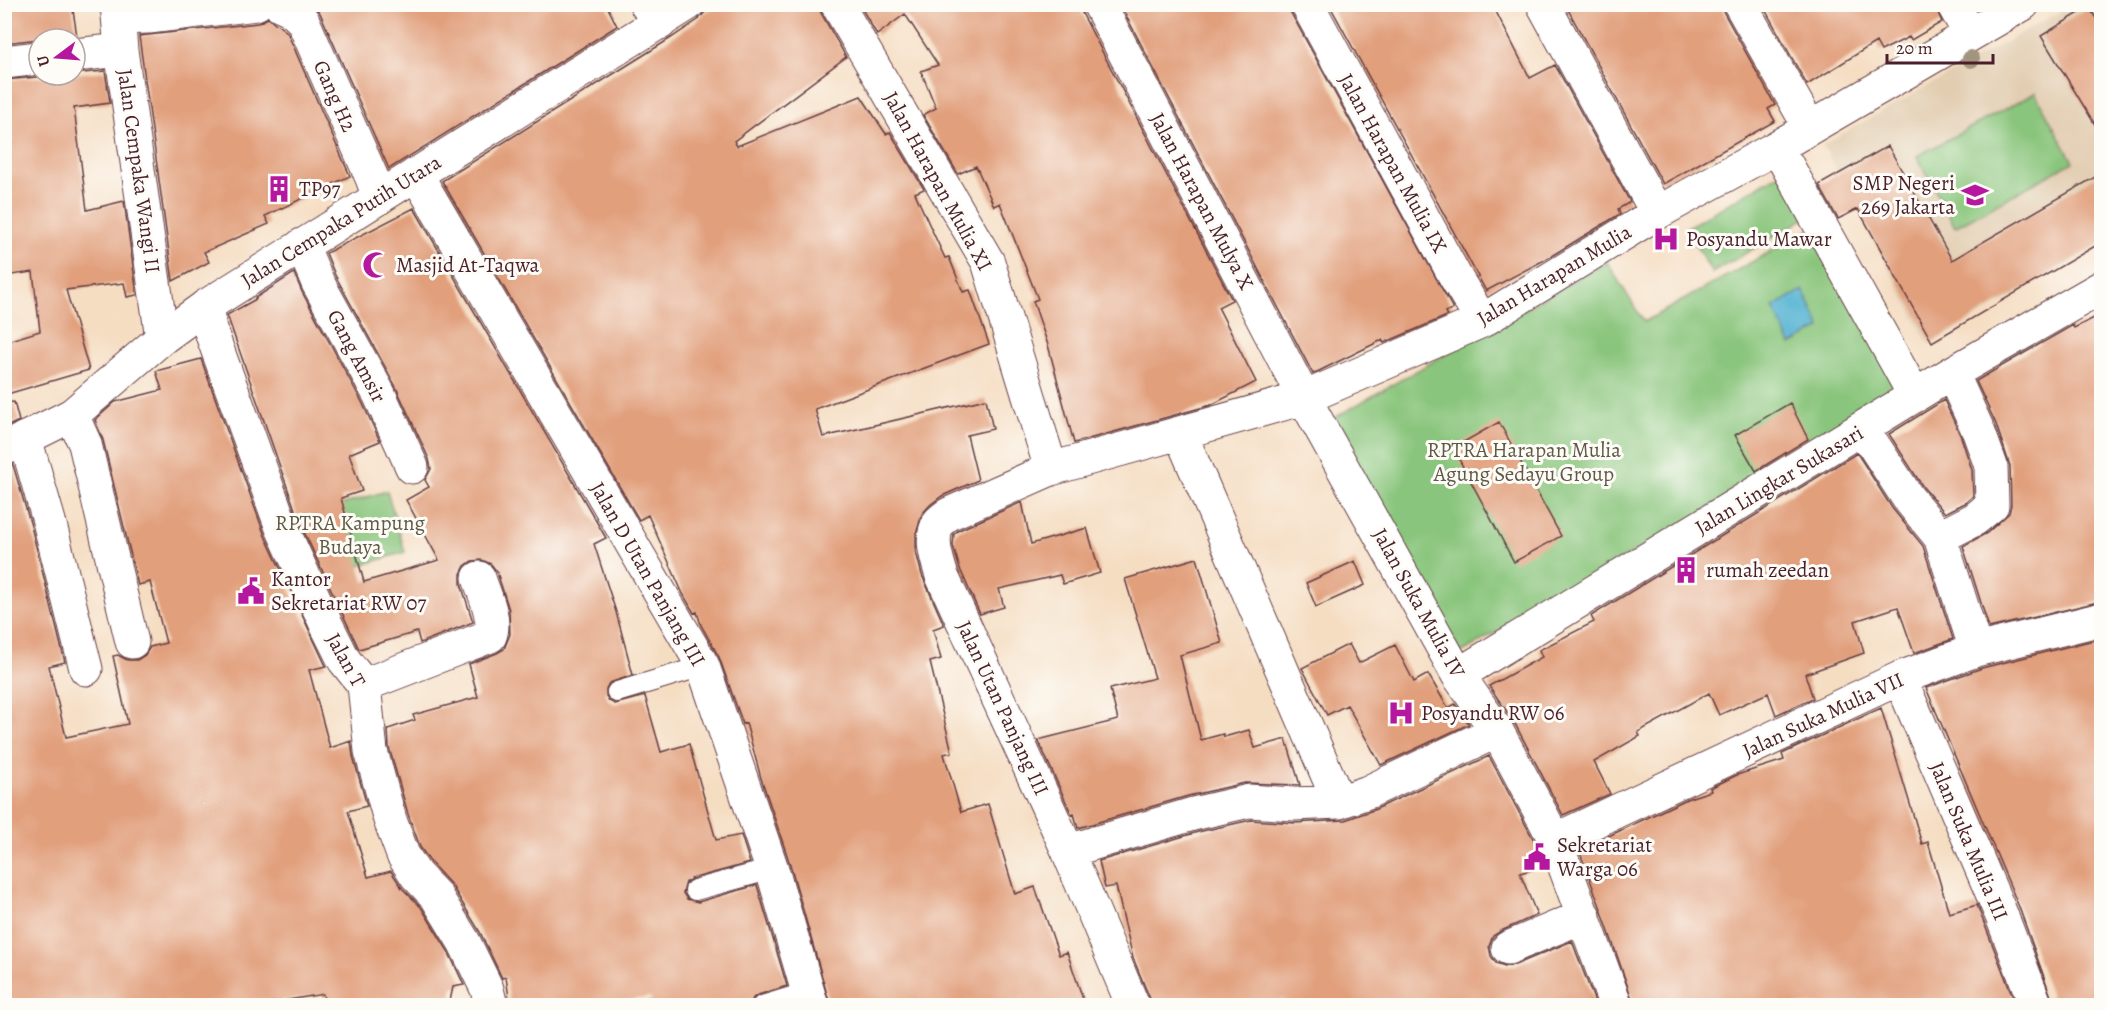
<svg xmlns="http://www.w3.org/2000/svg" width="2106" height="1010" font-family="Alegreya,serif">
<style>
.built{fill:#e2cdb1}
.green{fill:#89c57b;stroke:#6a7253;stroke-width:1.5}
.water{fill:#55b3d3;stroke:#50697f;stroke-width:1.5}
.building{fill:#e19f7b}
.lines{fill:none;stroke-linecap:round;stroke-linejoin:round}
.service-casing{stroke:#643c42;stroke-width:22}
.minor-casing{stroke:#643c42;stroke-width:35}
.tertiary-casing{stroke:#643c42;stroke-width:35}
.service{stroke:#fff;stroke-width:20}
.minor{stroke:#fff;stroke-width:33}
.tertiary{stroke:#fff;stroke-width:33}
.tree{fill:#a3947e}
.labels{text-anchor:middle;stroke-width:6;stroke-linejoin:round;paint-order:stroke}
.street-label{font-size:21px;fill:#4a1f2b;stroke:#fdfcf7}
.poi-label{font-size:21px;fill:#4a1f2b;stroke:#fdfcf7;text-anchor:start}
.park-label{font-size:21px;fill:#605947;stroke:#fdfcf7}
</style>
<rect width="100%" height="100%" fill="#fdfcf7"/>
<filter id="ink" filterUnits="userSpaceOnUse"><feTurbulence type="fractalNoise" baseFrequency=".0167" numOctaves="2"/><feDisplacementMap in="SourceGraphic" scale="12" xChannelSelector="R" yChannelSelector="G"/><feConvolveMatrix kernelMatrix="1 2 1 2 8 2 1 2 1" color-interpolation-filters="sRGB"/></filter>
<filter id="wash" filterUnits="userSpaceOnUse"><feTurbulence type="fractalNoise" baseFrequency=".008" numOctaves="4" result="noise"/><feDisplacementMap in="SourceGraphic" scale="24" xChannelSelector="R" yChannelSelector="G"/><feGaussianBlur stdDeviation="1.35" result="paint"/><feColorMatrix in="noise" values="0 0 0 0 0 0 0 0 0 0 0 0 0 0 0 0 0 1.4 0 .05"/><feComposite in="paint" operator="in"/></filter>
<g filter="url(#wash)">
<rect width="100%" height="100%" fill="#f5ddc2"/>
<path class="built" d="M2072 5H2101V245L1929 345 1823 145Z"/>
<path class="green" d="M2035 93 2073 162 1955 227 1917 156Z
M1783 172 1809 216 1712 273 1686 228Z
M1811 229 1901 396 1461 653 1332 419 1607 262 1644 322Z
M387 491 405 552 312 580 294 519Z"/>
<path class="water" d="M1803 290 1821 328 1791 345 1773 307Z"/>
<g id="blocks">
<path class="building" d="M4 4H72L77 36 66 39H39L4 43Z
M313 4H606L617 26 389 169 320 13Z
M718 4H818L821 13 846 57 734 141 737 146 861 96 886 134 890 132 924 189 915 193 929 224 945 258 949 257 963 292 970 290 989 344 815 409 823 437 986 399 993 429 967 435 978 480 942 496 930 505 922 514 916 534V552L922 575 944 625 933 629 941 659 930 662 952 752 944 754 961 812 988 804 1015 894 1035 887 1059 955 1067 952 1085 1005H830L790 864 761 778 746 723 743 724 719 657 701 625 697 612 694 613 683 594 648 515 639 520 442 181 671 38 698 20 705 12Z
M859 4H1080L1082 13 1232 300 1218 307 1256 382 1211 405 1074 443 1048 345 1033 301 1038 299 1000 203 994 206 976 166 958 174 923 115 936 108 921 71 938 65 905 14 877 35Z
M1120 4H1288L1291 13 1453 309 1445 312 1447 316 1384 343 1382 340 1313 374Z
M1329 4H1492L1530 78 1555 65 1630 202 1618 209 1620 214 1548 258 1486 291Z
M1565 4H1721L1724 13 1775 105 1768 109 1775 121 1663 184Z
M1762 4H1934L1942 22 1911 40 1909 37 1881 51 1876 42 1807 85Z
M2089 7 2102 28V136L2041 36Z
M268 18 287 32 350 176 265 216 269 224 204 252 209 262 173 281 139 36 258 23Z
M105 71 110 103 74 108 87 210 124 201 137 295 127 297 124 283 66 290 89 370 4 395V342L40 331 33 272 4 276V143H12L4 95V80Z
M1888 146 1952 260 2102 173V242L1932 342 1858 209 1838 219 1819 185Z
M414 208 606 538 594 544 616 612 633 675 609 683 606 689V696L609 701 615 704 645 696 661 752 689 744 716 840 741 835 750 863 691 879 686 882 683 893 687 899 698 902 757 885 787 986 758 995 753 998 750 1005H653L650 997 595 1005H510L506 977 502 978 480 932 452 886 431 863 420 847 408 814 389 747 388 729 415 720 413 715 478 697 469 664 497 653 504 649 510 634 509 610 497 572 491 564 482 560 472 561 465 566 461 574V584L473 622 420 643 417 632 359 649 299 521 227 315 256 299 255 298 294 273 302 292 362 402 380 441 349 454 362 491 341 498 364 582 439 560 406 500 429 487 425 480 431 469 429 459 395 385 335 275 326 253Z
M2102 314V601L1989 628 1963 546 1987 533 2009 513 2011 505 2010 466 1996 424 1976 381 2073 325 2074 328Z
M201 359 265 536 326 666 309 670 330 748 351 741 353 756 367 806 348 811 368 877 391 871 402 888 421 907 448 951 464 985 453 987 450 1001 426 1005H325L323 994 271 1003V1005H197L149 1003V1005H4V467L13 465 31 526 65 662 49 666 66 737 128 724 113 656 118 655 127 660H137L145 655 150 647 166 643 150 582 138 585 103 440 95 420 115 402 162 390 156 371Z
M1944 400 1961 437 1972 470 1973 496 1965 503 1945 513 1923 487 1889 434Z
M14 402 19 421 4 428V403Z
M1790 403 1808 439 1756 471 1735 435Z
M1499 422 1561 536 1514 562 1453 448Z
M1857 453 1892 508 1923 546 1953 639 1914 653 1898 607 1855 621 1864 653 1805 674 1813 698 1776 715 1768 693 1719 715 1709 693 1638 732 1640 736 1594 762 1610 794 1563 815 1514 722 1489 686 1542 657 1539 650 1594 622 1591 616Z
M1022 502 1031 544 1087 528 1100 573 1063 584 1060 575 999 589 1004 607 980 614 960 569 953 546 954 534 959 530Z
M1197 558 1222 643 1180 655 1201 740 1223 734 1224 737 1249 730 1255 748 1286 739 1300 785 1245 783 1188 796 1078 828 1074 814 1072 815 1038 740 1118 720 1110 689 1155 678 1125 579Z
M1355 561 1365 585 1316 607 1306 583Z
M2102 638V1005H2054L2019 907 1926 688 1982 668Z
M1349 644 1359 663 1395 645 1414 682 1428 674 1448 708 1455 704 1469 724 1381 765 1347 705 1327 715 1302 668Z
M1881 708 1922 844 1928 842 1949 913 1977 905 2016 1005H1634L1601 909 1579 850 1689 798 1711 791 1710 788 1737 775 1784 760 1782 754Z
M1489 756 1538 848 1545 866 1520 873 1537 915 1501 931 1493 936 1489 946 1491 956 1496 963 1505 966 1515 965 1572 941 1596 1005H1286L1284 999 1259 1005H1151L1150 999 1133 958 1116 886 1105 888 1099 861 1198 832 1251 820 1295 823 1345 820 1376 809Z"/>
</g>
</g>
<g filter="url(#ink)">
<use href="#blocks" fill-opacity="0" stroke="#643c42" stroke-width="1.5"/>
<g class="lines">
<defs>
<path id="service" d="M617 692 703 666
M695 890 772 869
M762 1006 808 992"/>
<path id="minor" d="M117 4 121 50 162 338
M279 4 290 9 303 21 372 178 379 198
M646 4 660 23
M837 4 988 262 1051 469
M1099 4 1304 398 1458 675 1497 731 1555 840 1616 1006
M1307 4 1456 278 1482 321
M1543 4 1657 213
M1740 4 1810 128
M1953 4 1970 34
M119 18 149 17 256 4
M75 55 121 50
M4 62 39 58
M1777 147 1915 396
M416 174 703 666 772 869 812 1006
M302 245 318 283 379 394 412 467
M206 306 210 329 282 528 326 624 344 660 364 685 371 751 390 820 403 855 416 875 436 896 464 942 487 989 491 1006
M72 415 85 444 132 642
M1863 429 1908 498 1940 537 1976 650
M1180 433 1339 802
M25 438 49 521 86 669
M1940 537 1975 519 1992 505 1991 466 1978 430 1952 373
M1458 675 1952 373 2102 287
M1900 678 2001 914 2036 1006
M364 685 490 636C497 619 484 594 479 578
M1555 840 1900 678 1976 650 2102 619
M1068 851 1193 814 1249 801 1294 804 1339 802 1368 792 1497 731
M1508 948 1584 916
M1133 1006 1068 851 942 576C937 560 929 538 939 522 942 519 947 515 951 513L1051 469 1304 398 1482 321 1657 213 1777 147 2023 4"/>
<path id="tertiary" d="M4 449 72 415 162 338 206 306 688 4"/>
</defs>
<use href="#service" class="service-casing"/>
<use href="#minor" class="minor-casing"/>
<use href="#tertiary" class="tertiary-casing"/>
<use href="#service" class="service"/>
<use href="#minor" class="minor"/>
<use href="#tertiary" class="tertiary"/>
</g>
<circle class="tree" cx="1971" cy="59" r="9"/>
</g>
<defs>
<symbol id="building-bare" viewBox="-9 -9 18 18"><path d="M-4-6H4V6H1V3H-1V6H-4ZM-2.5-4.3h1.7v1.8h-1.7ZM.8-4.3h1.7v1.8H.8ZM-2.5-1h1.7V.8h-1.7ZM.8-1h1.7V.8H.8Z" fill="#b5179e" stroke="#fdfcf7" stroke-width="2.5" paint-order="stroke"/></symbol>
<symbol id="school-bare" viewBox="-9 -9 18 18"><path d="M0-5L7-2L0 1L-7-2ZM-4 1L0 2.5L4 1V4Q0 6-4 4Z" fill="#b5179e" stroke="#fdfcf7" stroke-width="2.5" paint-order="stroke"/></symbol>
<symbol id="hospital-bare" viewBox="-9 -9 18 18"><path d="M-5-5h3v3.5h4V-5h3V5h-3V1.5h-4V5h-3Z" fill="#b5179e" stroke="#fdfcf7" stroke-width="2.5" paint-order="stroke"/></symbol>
<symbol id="mosque-bare" viewBox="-9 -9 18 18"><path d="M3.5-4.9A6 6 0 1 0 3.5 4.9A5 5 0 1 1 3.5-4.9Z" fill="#b5179e" stroke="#fdfcf7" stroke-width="2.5" paint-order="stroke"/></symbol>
<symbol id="civic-bare" viewBox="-9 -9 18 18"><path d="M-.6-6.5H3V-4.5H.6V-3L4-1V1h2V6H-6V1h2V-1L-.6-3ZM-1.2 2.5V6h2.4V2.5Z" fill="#b5179e" stroke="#fdfcf7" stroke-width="2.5" paint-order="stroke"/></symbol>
</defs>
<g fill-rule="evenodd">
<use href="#building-bare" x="260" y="170" width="38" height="38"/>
<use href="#school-bare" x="1956" y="176" width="38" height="38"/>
<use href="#hospital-bare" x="1647" y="220" width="38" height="38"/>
<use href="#mosque-bare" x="357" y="246" width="38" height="38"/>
<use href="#building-bare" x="1667" y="551" width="38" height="38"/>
<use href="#civic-bare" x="232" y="572" width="38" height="38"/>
<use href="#hospital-bare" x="1382" y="694" width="38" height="38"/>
<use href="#civic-bare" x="1518" y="838" width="38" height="38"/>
</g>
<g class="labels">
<g class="street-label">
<text transform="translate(335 96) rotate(66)" y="7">Gang H2</text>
<text transform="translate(1393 163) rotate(61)" y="7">Jalan Harapan Mulia IX</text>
<text transform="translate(139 171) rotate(82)" y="7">Jalan Cempaka Wangi II</text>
<text transform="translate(938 181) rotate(61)" y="7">Jalan Harapan Mulia XI</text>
<text transform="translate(1202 201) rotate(62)" y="7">Jalan Harapan Mulya X</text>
<text transform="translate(341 221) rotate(-32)" y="7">Jalan Cempaka Putih Utara</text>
<text transform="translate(1554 275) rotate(-31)" y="7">Jalan Harapan Mulia</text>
<text transform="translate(357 356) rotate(62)" y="7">Gang Amsir</text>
<text transform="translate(1779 480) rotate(-31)" y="7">Jalan Lingkar Sukasari</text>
<text transform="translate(648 574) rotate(60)" y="7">Jalan D Utan Panjang III</text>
<text transform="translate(1419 603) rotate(61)" y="7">Jalan Suka Mulia IV</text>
<text transform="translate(346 660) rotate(61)" y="7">Jalan T</text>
<text transform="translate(1003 708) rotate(65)" y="7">Jalan Utan Panjang III</text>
<text transform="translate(1823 715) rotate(-25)" y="7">Jalan Suka Mulia VII</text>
<text transform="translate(1969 841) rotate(67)" y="7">Jalan Suka Mulia III</text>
</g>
<g class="poi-label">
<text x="1955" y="190" text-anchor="end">SMP Negeri<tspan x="1955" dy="24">269 Jakarta</tspan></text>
<text x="299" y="196">TP97</text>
<text x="1686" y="246">Posyandu Mawar</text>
<text x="396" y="272">Masjid At-Taqwa</text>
<text x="1706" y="577">rumah zeedan</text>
<text x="271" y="586">Kantor<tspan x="271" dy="24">Sekretariat RW 07</tspan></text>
<text x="1421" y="720">Posyandu RW 06</text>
<text x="1557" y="852">Sekretariat<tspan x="1557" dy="24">Warga 06</tspan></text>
</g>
<g class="park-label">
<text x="1524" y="457">RPTRA Harapan Mulia<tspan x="1524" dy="24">Agung Sedayu Group</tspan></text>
<text x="350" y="530">RPTRA Kampung<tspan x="350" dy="24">Budaya</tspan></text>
</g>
</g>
<rect width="2106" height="1010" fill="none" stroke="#fdfcf7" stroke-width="24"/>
<g transform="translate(57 57) rotate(254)"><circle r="28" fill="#fdfcf7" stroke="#b5a4a5" stroke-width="1.5"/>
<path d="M0-4.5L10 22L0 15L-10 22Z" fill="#b5179e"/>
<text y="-9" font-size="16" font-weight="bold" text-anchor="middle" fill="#4a1f2b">U</text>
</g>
<path d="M1887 54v9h106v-9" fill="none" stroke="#4a1f2b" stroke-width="3"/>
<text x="1896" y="54" font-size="18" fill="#4a1f2b" stroke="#fdfcf7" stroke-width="4.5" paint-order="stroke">20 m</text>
</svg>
